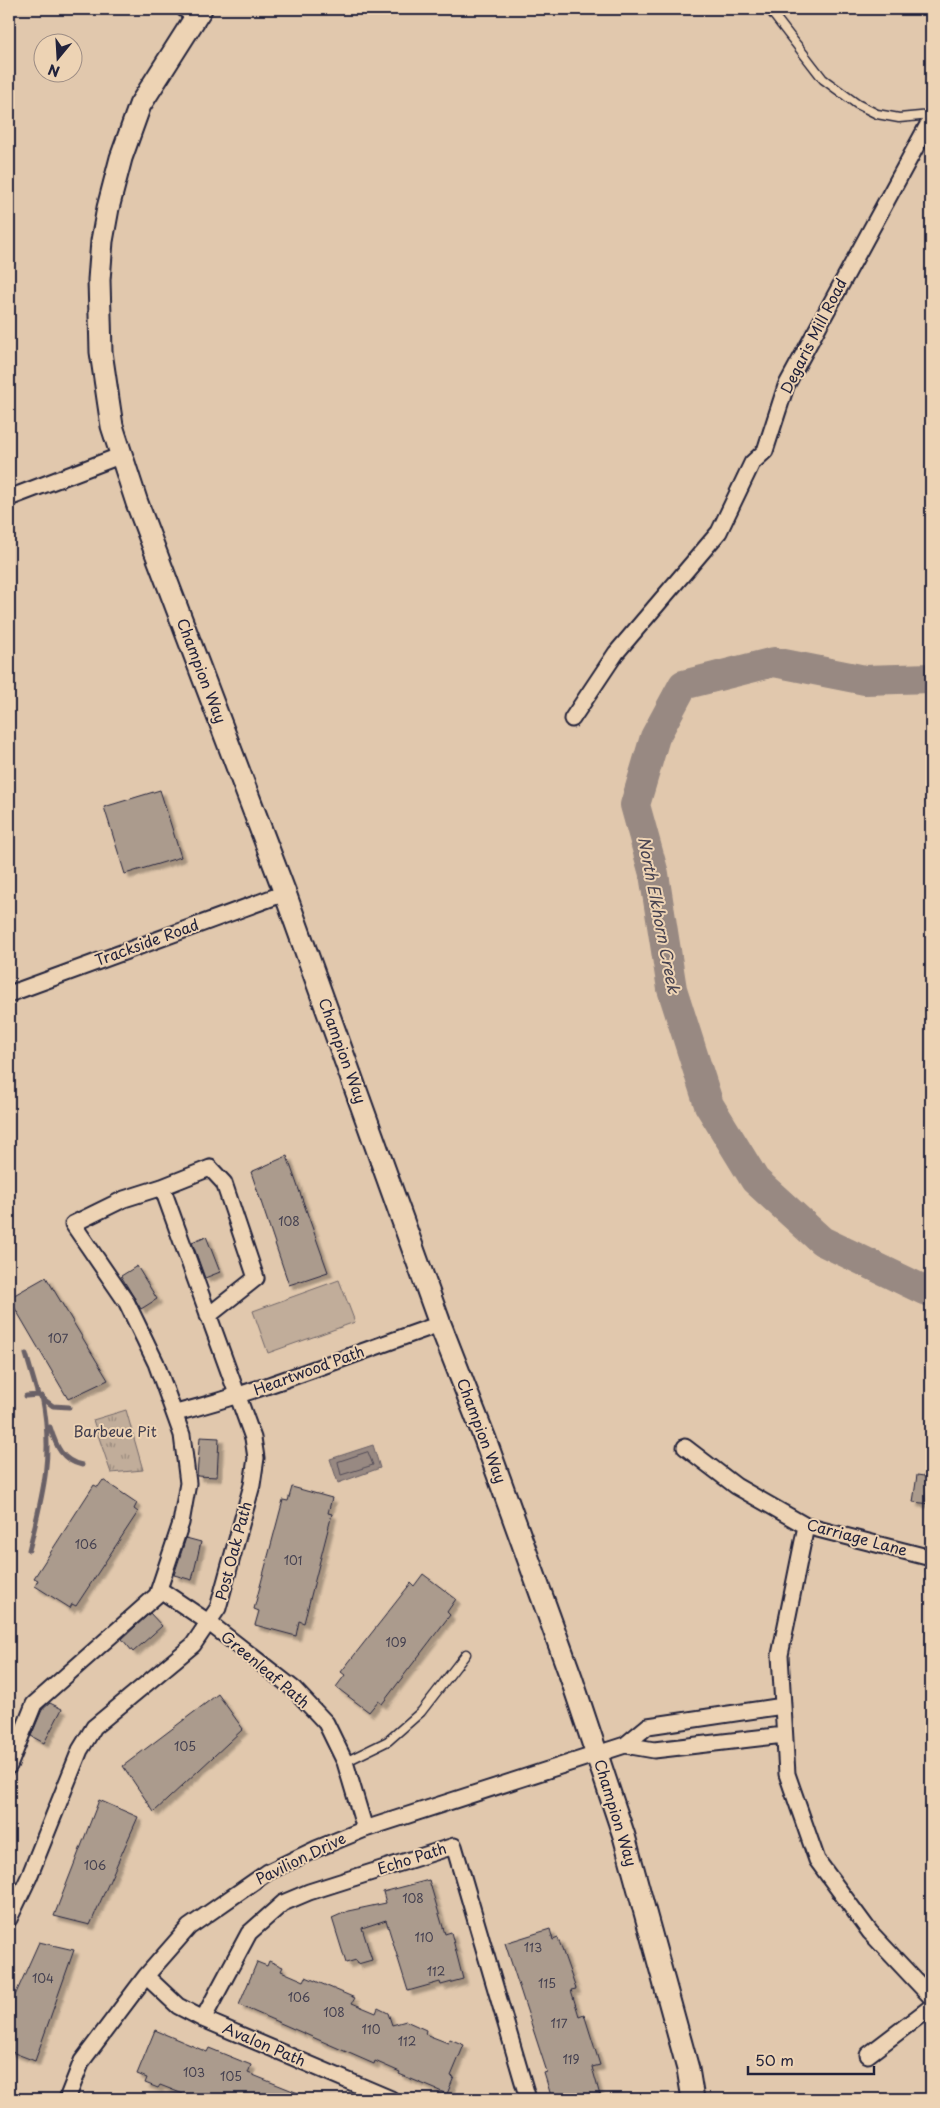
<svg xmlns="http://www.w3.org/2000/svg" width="940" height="2108" font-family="'Playpen Sans',sans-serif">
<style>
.green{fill:#c1ad9a;stroke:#72686a}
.park{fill:url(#park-tufts);stroke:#72686a}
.water{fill:#988982;stroke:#696066}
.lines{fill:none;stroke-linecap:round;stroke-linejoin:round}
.shore{stroke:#514b57;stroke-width:1}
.stream{stroke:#696066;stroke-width:5}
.river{stroke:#988982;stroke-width:30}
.building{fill:#ab9b8d;stroke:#22223b;filter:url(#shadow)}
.lane-casing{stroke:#22223b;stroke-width:11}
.street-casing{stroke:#22223b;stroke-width:19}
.secondary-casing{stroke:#22223b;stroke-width:25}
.lane{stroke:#edd3b4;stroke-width:8}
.street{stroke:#edd3b4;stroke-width:15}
.secondary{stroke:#edd3b4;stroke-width:21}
.labels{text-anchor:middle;stroke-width:4;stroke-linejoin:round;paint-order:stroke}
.number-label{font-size:12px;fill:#444050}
.street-label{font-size:15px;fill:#22223b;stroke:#edd3b4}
.park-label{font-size:15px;fill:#423e4e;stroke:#edd3b4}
.water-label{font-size:16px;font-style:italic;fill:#454150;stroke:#edd3b4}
</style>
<defs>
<pattern id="park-tufts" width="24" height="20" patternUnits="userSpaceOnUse" patternTransform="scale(1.25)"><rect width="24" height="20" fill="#c1ad9a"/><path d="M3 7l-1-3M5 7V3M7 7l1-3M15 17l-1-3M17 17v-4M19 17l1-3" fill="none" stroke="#9c8c7f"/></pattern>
<filter id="shadow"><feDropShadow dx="4.5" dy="4.5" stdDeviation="1" flood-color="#0004"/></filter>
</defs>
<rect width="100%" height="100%" fill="#e1c8ad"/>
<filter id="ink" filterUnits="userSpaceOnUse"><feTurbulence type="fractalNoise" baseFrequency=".02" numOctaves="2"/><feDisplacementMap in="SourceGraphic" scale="10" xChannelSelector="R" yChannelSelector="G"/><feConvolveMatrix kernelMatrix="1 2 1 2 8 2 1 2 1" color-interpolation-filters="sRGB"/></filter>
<g filter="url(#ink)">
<path class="green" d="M339 1280 355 1322 268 1353 253 1311Z"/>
<path class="park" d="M126 1410 143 1470 111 1473 93 1420Z"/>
<path class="water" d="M373 1445 380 1468 338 1483 330 1459Z"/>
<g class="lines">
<path class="shore" d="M368 1452 373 1465 341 1475 338 1462Z"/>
<path class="stream" d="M26 1354 38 1395
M26 1396 38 1395 53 1406 69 1407
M50 1427C56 1446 62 1461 82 1465
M29 1550C43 1494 54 1455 42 1396"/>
<path class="river" d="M931 678 865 680 774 662 683 685 655 737 635 805 654 874 672 989 709 1105 755 1180 822 1241 924 1290 931 1292"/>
</g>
<path class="building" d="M160 790 181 857 125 874 104 807Z
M287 1156 328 1272 289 1285 251 1172Z
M206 1236 220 1272 205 1278 192 1242Z
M137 1266 157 1299 141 1309 121 1276Z
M46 1277 108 1380 68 1399 9 1298Z
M200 1437 219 1438 217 1477 197 1476Z
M917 1475 931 1477V1504L913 1502Z
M103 1480 137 1503 134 1509 138 1512 76 1606 72 1604 70 1608 35 1586 38 1580 34 1578 94 1485 98 1487Z
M292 1487 332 1498 328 1513 332 1514 304 1623 299 1621 296 1636 255 1625 259 1611 254 1609 283 1500 288 1501Z
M186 1538 201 1542 192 1580 174 1575Z
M423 1574 456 1599 447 1612 450 1615 382 1704 378 1701 369 1712 336 1687 345 1675 341 1672 411 1583 414 1586Z
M150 1613 162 1626 133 1652 122 1639Z
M218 1694 243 1729 154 1812 123 1766Z
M50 1703 62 1709 44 1743 31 1736 42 1710Z
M99 1800 138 1817 90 1925 54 1916Z
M429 1880 445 1934 451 1932 463 1979 441 1985 440 1982 408 1991 386 1920 362 1928 372 1960 358 1964 356 1960 346 1963 332 1918 348 1911 386 1903 383 1892Z
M550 1929 553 1940 558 1938 576 1989 571 1990 579 2016 584 2014 600 2065 592 2067 601 2099H552L544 2073 547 2072 505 1943Z
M39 1942 74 1950 35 2061 9 2051V2009Z
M269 1961 283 1967 281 1971 304 1981 306 1977 355 1998 352 2003 376 2013 378 2008 388 2013 392 2025 406 2021 426 2030 425 2034 448 2043 450 2039 464 2045 451 2076 454 2077 447 2094 399 2074 400 2072 375 2061 374 2064 239 2005 257 1962 267 1966Z
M155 2030 207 2052 209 2048 251 2065 248 2073 313 2099H181L183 2094 160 2085 158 2088 145 2083 147 2078 137 2074Z"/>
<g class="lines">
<defs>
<path id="lane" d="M769 9 823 79 857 104 877 114 899 118 931 115
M345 1762 388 1741 421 1712 466 1654"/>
<path id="street" d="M184 9 195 16
M9 498 122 455
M572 719 616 653 719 532 752 463 765 451 786 386 931 119
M9 994 285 893
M176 1413C266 1390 352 1354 440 1324
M685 1447 736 1486 806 1526 931 1558
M806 1526 780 1655 787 1774 817 1860 870 1932 931 1997
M159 1589 208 1622 294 1689 326 1723 345 1762 365 1829
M625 1745 654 1750 784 1735
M9 1766 34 1704 157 1595 181 1523 188 1483 182 1435 156 1363 127 1303 73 1224 124 1199 162 1187 210 1168 224 1183 256 1278 208 1316
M9 1919 29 1877 80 1750 94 1727 193 1645 218 1608 252 1485 256 1458 253 1438 162 1187
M146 1976 178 2006 203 2019 391 2099
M203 2019 249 1933 283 1903 309 1892 454 1846 528 2099
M868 2055 931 2007
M67 2099 82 2061 146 1976 189 1927 268 1872 316 1849 365 1829 625 1745 648 1726 783 1706"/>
<path id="secondary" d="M201 9 140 105 121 158 108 208 102 241 99 280 101 352 112 426 137 503 285 893 440 1324 485 1439 571 1677 624 1836 688 2069 693 2099"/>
</defs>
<use href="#lane" class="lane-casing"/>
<use href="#street" class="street-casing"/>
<use href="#secondary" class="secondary-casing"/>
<use href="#lane" class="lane"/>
<use href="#street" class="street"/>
<use href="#secondary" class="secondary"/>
</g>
</g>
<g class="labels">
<g class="number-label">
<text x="289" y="1226">108</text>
<text x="58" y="1343">107</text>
<text x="86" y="1549">106</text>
<text x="293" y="1565">101</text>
<text x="396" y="1647">109</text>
<text x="185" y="1751">105</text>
<text x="95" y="1870">106</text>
<text x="413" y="1903">108</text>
<text x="424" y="1942">110</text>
<text x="533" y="1952">113</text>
<text x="436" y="1976">112</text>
<text x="43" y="1983">104</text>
<text x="547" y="1988">115</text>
<text x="299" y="2002">106</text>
<text x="334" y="2017">108</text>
<text x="559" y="2028">117</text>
<text x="371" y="2034">110</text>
<text x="407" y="2046">112</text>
<text x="571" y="2064">119</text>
<text x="194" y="2077">103</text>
<text x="231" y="2081">105</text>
</g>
<g class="street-label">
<text transform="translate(814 336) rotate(-63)" y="5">Degaris Mill Road</text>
<text transform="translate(201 671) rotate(69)" y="5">Champion Way</text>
<text transform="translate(147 943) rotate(-20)" y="5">Trackside Road</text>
<text transform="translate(342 1051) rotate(70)" y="5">Champion Way</text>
<text transform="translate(309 1371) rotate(-20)" y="5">Heartwood Path</text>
<text transform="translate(481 1431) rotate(69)" y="5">Champion Way</text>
<text transform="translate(857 1538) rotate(15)" y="5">Carriage Lane</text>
<text transform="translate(234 1551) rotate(-75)" y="5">Post Oak Path</text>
<text transform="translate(265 1670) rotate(40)" y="5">Greenleaf Path</text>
<text transform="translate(615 1813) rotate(73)" y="5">Champion Way</text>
<text transform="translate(301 1859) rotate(-26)" y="5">Pavilion Drive</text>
<text transform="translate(412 1859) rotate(-18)" y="5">Echo Path</text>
<text transform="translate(264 2045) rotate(23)" y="5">Avalon Path</text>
</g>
<g class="park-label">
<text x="115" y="1437">Barbeue Pit</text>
</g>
<g class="water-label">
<text transform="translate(659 915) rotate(79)" y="6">North Elkhorn Creek</text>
</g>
</g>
<rect width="940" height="2108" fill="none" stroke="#edd3b4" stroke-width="30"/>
<rect x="15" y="15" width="910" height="2078" fill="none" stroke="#22223b" stroke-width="2" filter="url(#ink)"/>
<g transform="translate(58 58) rotate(198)"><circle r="24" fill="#edd3b4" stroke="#9c8c84"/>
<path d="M0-4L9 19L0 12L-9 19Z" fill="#22223b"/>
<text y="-8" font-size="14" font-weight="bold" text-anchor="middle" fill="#22223b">N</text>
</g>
<path d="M748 2066v8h126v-8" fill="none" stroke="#22223b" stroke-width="2.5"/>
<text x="755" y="2066" font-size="15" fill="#22223b" stroke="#edd3b4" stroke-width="4" paint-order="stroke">50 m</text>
</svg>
